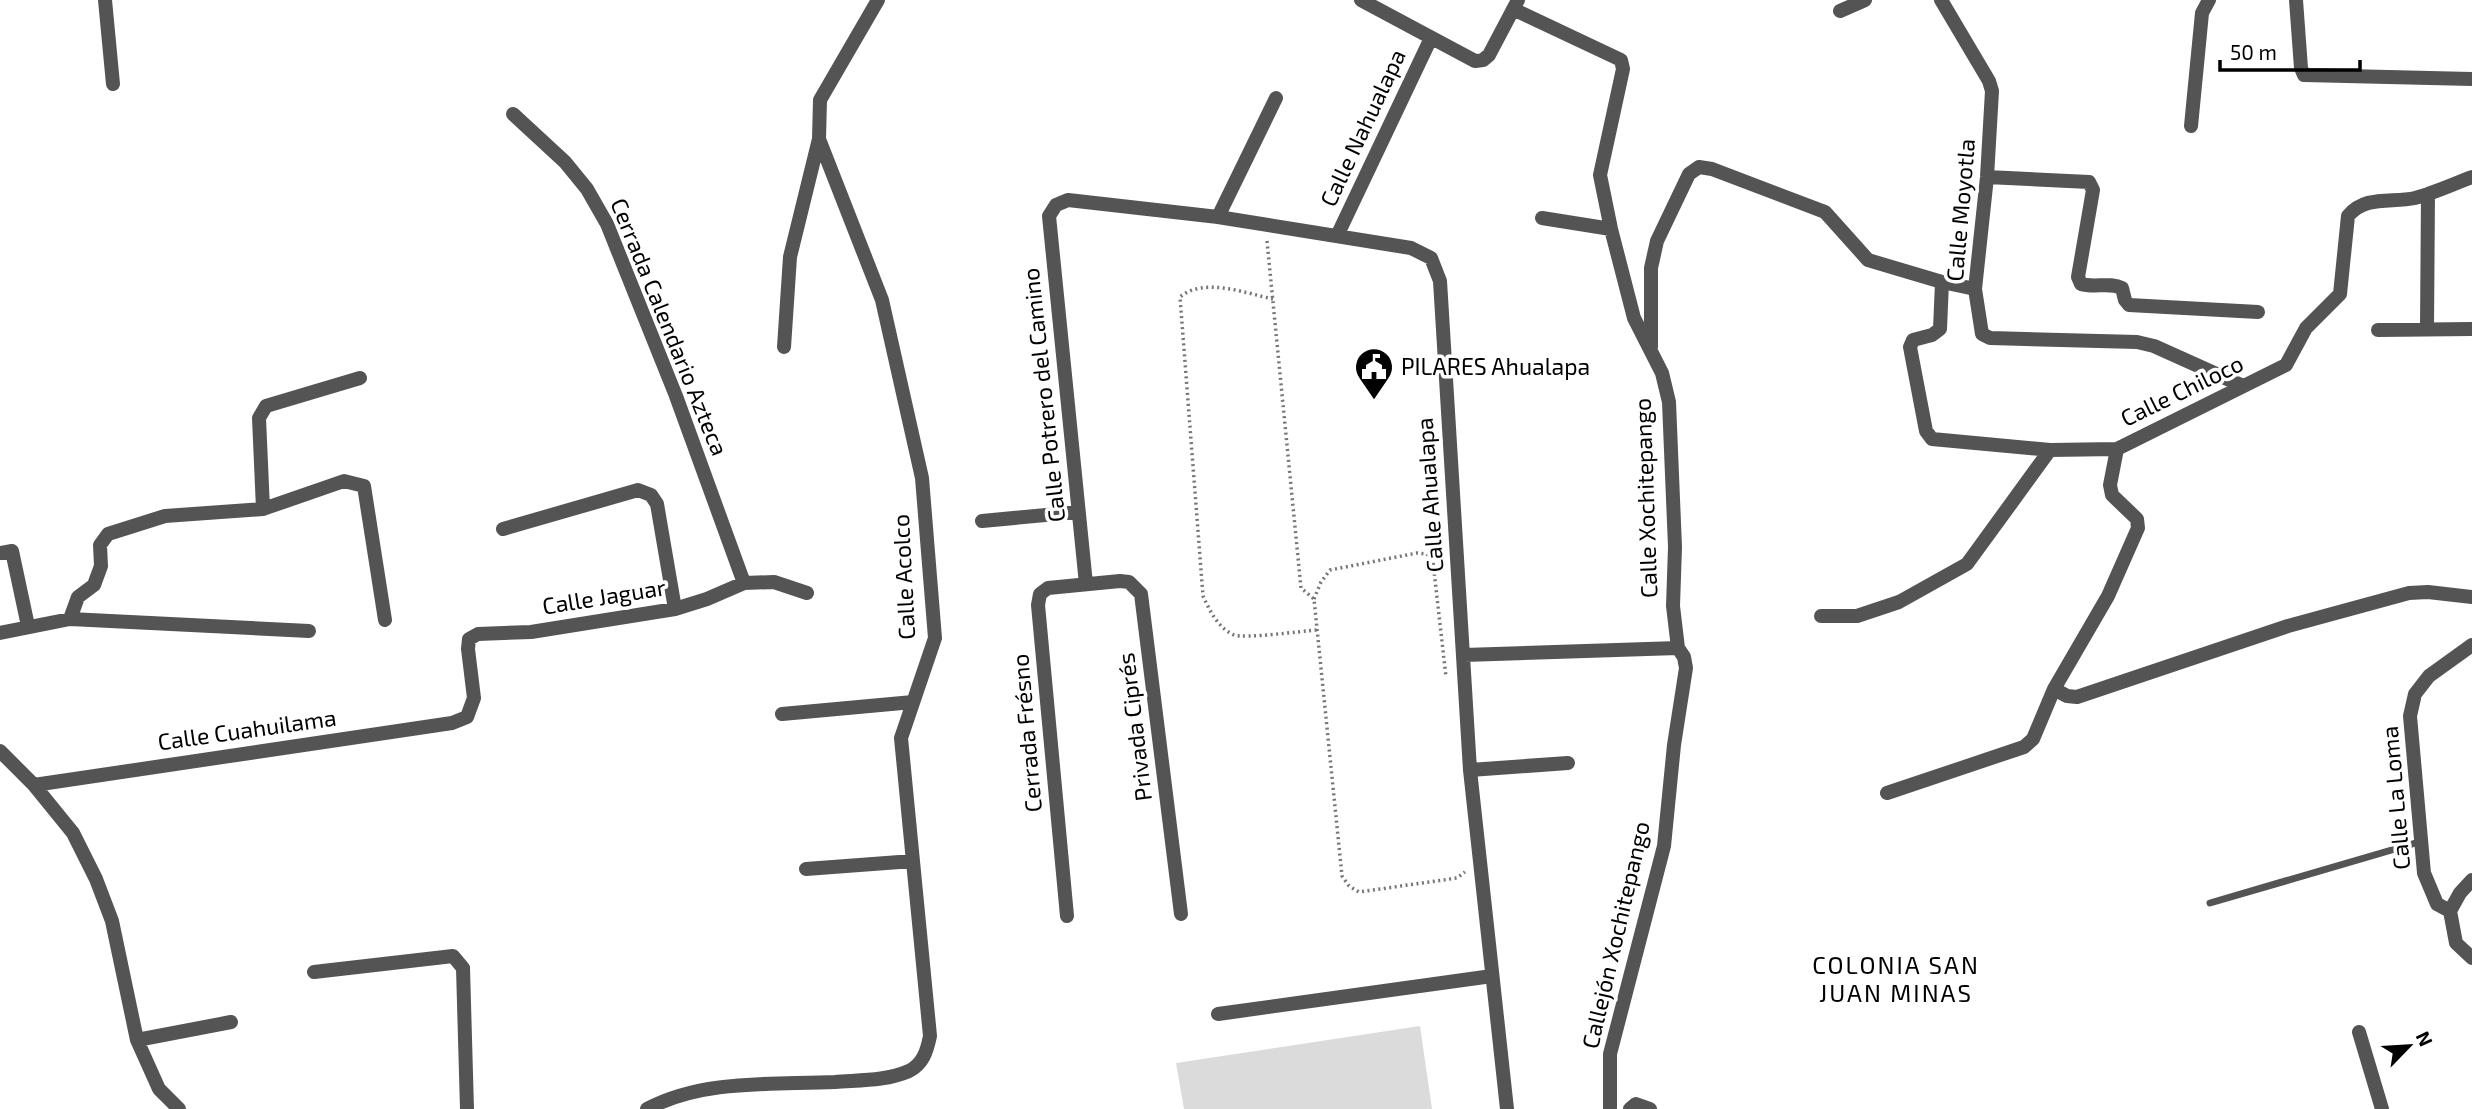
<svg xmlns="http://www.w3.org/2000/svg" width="2472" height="1109" font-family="'Exo 2',sans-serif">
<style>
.pitch{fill:#dbdbdb}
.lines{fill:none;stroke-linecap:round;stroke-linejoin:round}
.path{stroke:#767676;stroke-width:3.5;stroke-dasharray:2 3.5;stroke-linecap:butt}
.service{stroke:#545454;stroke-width:7}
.minor{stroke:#545454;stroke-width:14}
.labels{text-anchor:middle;stroke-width:7;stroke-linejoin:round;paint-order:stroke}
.street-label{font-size:23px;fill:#000;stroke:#fff}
.poi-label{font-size:23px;fill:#000;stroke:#fff;text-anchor:start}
.neighbourhood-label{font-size:24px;letter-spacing:2px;fill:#000;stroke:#fff}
</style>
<rect width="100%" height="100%" fill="#fff"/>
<path class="pitch" d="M1420 1026 1432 1109H1184L1176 1063Z"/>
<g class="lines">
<path class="path" d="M1267 241 1301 588 1314 599 1342 876 1349 886 1359 892 1457 878 1465 872
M1273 299C1245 293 1204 277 1180 297L1203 596C1210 611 1218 628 1234 635 1245 639 1302 631 1317 630
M1314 599 1321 582 1330 570 1417 553 1427 554 1433 562 1446 677"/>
<path class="service" d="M2210 903 2419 842"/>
<path class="minor" d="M105 0 113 84
M1361 0 1475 61 1483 60 1489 55 1518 0
M1941 0 1989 81 1992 91 1987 177 1975 289 1982 334 1990 338 2137 342 2154 346 2243 386
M2296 0 2301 68 2304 75 2472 79
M1513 9 1621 60 1623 69 1600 175 1611 229 1634 318 1662 373 1669 402 1675 547 1673 606 1678 648 1684 657 1686 668 1674 745 1664 846 1610 1054V1109
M1840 11 1865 0
M513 114 565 162 587 189 607 224 676 396 744 583
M2191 126 2202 13 2209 0
M1987 177 2089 182 2093 190 2078 277 2081 284C2094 288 2110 282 2122 288L2125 300 2129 305 2258 312
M1218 217 1276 98
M1542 218 1611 229
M1337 236 1431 38
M1942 282 1975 289
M2427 328 2428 194
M2378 330 2472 329
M784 347 790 257 819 139
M1651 347V268L1657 241 1689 174 1699 167 1712 169 1825 212 1868 260 1942 282 1940 329 1932 335 1913 340 1910 347 1926 431 1932 439 2050 450 2117 449 2286 365 2306 328 2340 294 2348 216C2365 195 2391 203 2415 198 2434 193 2453 184 2472 177
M263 509 344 481 364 486 385 620
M982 521 1078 512
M503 529 638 490 651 495 657 504 675 609
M0 553 12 551 28 626
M1086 584 1049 216 1056 205 1068 200 1218 217 1411 248 1431 258 1440 281 1470 770 1507 1109
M1821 616H1857L1899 602 1967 564 2050 450
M70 619 78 597 94 585 101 566 100 545 108 534 165 516 263 509 259 418 266 406 360 378
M0 633 70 619 309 631
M2472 645 2429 676 2415 694 2410 716 2424 873 2437 904 2450 911 2456 943 2472 958
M1464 655 1678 648
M2054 689 2067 696 2077 697 2288 626 2409 593 2428 592 2472 597
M782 714 913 702
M0 751 34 785 73 833 96 879 112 921 137 1040 159 1089 179 1109
M1470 770 1568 763
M34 785 452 723 467 717 474 698 468 649 469 639 478 634 531 632 675 609 707 599 744 583 774 582 807 593
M1887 793 2024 747 2033 739 2054 689 2108 596 2138 528 2137 519 2112 495 2110 485 2117 449
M806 869 913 861
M2450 911 2460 893 2472 880
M1067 916 1038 605 1040 594 1048 588 1120 581 1129 582 1141 594 1181 914
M314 972 453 956 463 968 467 1109
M1218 1014 1492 976
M2359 1032 2382 1109
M137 1040 231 1022
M647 1109C703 1079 773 1085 835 1082 860 1080 886 1081 909 1071 923 1064 927 1051 930 1036L901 738 935 638 922 478 882 300 819 139 820 100 878 0
M1630 1109 1636 1104 1650 1109"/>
</g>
<defs>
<symbol id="civic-pin" viewBox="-11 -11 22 30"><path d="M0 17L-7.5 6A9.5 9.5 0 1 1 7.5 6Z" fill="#000" stroke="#fff"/><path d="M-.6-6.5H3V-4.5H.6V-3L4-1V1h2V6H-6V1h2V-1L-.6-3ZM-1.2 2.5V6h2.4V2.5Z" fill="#fff"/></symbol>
</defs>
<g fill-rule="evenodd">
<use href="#civic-pin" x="1352" y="345" width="44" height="60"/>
</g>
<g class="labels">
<g class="street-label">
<text transform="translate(1363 128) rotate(-65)" y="8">Calle Nahualapa</text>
<text transform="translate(1961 210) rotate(-85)" y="8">Calle Moyotla</text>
<text transform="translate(669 327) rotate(68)" y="8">Cerrada Calendario Azteca</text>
<text transform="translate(2182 391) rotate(-26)" y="8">Calle Chiloco</text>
<text transform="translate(1044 395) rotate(-96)" y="8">Calle Potrero del Camino</text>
<text transform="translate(1430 495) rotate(-94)" y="8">Calle Ahualapa</text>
<text transform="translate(1646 498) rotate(-92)" y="8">Calle Xochitepango</text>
<text transform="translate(904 577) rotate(-93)" y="8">Calle Acolco</text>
<text transform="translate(604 597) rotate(-9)" y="8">Calle Jaguar</text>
<text transform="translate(1135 727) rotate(-97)" y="8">Privada Ciprés</text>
<text transform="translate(247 730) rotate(-8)" y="8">Calle Cuahuilama</text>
<text transform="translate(1027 733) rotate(-95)" y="8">Cerrada Frésno</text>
<text transform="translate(2396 798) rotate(-95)" y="8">Calle La Loma</text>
<text transform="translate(1616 935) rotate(-77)" y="8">Callejón Xochitepango</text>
</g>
<g class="poi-label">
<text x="1401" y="375">PILARES Ahualapa</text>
</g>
<g class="neighbourhood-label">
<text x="1896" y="974">COLONIA SAN<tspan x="1896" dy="28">JUAN MINAS</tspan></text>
</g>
</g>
<g transform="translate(2409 1046) rotate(65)" stroke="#ffffff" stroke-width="5" paint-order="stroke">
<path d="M0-5L12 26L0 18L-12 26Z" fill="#000000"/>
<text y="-10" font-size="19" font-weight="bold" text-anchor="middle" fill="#000000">N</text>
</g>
<path d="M2220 60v10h140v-10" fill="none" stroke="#000000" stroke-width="3.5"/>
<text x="2230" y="60" font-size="21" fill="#000000" stroke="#ffffff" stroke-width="5" paint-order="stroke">50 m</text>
</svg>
